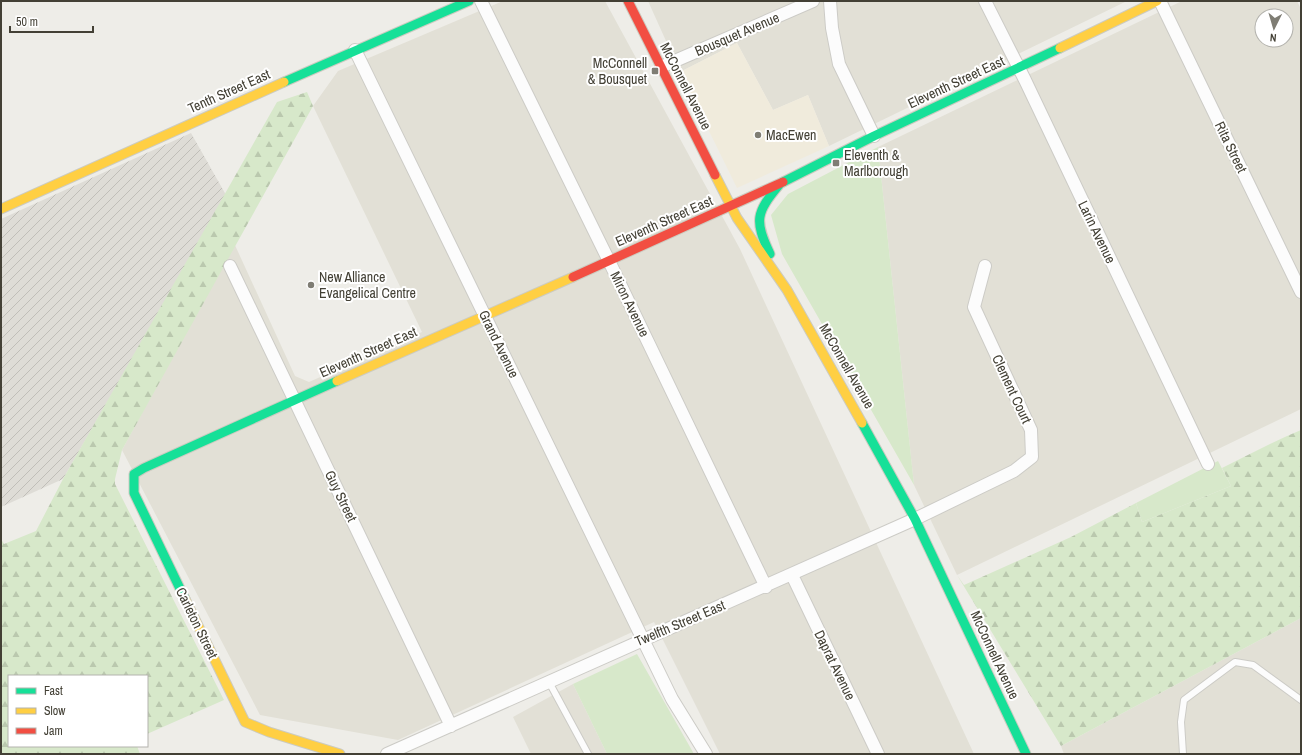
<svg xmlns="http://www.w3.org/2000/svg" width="1302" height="755" font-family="'Archivo Narrow',sans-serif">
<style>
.residential{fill:#e2e0d6;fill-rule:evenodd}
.commercial{fill:#f0ebdc}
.industrial{fill:url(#industrial-furrows)}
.green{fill:#d7e8ca}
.forest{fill:url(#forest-firs)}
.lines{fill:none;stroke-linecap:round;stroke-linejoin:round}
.lane-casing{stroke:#cccbc6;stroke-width:8}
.street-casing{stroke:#cccbc6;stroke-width:14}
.fast-casing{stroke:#cccbc0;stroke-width:11}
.slow-casing{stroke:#cccbc0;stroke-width:11}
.jam-casing{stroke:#cccbc0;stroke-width:11}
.lane{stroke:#fcfcfc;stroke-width:6}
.street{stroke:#fcfcfc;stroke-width:12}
.fast{stroke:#16e098;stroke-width:9}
.slow{stroke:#ffcf43;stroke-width:9}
.jam{stroke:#f24e42;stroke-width:9}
.poi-dot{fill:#7f7d74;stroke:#fff;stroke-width:1.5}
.labels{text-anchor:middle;stroke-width:4;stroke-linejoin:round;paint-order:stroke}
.street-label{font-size:14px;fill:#434035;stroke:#fff}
.poi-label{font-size:14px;fill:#434035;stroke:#fff;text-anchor:start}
</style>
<defs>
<pattern id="industrial-furrows" width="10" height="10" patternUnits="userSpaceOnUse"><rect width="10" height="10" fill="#dedcd6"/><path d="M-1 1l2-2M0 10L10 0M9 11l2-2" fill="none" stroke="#c0beb8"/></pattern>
<pattern id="forest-firs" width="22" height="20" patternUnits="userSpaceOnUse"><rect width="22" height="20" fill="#d7e8ca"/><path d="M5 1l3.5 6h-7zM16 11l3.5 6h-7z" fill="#bac8ae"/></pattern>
</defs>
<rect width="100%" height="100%" fill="#eeede8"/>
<path class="residential" d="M503 1H605L740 249 974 754H720L654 622 398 740 260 715 122 450 234 243 295 376 309 382 422 332 313 106 338 71Z
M648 1H1127L829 146 808 95 773 110 737 43 680 72Z
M1182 1H1297L1301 9V409L957 575 914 485 878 147ZM1262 16H1286V40H1262Z
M1301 618V754H1064L1061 746Z
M573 684 607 754H531L513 717Z"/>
<path class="commercial" d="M737 43 773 110 808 95 829 146 737 188 680 72Z"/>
<path class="industrial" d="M191 133 226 195 63 479 1 507V219Z"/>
<path class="green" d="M878 147 914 485 782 254 771 215 788 194Z
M1218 461 1231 486 1142 522 1136 503Z
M637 654 694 754H607L573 684Z"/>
<path class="forest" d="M307 92 313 106 122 450 115 479V484L224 700 147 734V676H9V746H137L140 754H1V539L4 544 36 531 63 479 277 102Z
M1301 430V618L1061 746 957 575 964 585 1071 537 1136 503 1142 522 1231 486 1222 468C1248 455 1274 441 1301 430Z"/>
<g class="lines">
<defs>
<path id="lane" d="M549 682 588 754
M1183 754 1181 722 1184 700 1235 662 1253 665 1301 700"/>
<path id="street" d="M481 1 609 261 766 587
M830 1 832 28 839 64 874 136
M985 1 1025 80 1208 464
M1160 1 1301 292
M355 50 672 699 706 754
M661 67 813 1
M230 266 451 726
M792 575 878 754
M387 754 915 519 1014 471 1032 457 1031 430 974 307 985 266"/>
<path id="fast" d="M284 82 469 1
M783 182 874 136 1060 48
M770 254C754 220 756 213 779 185
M862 423 915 519 1026 754
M185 599 134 493V474L144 468 337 381"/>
<path id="slow" d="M1060 48 1157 1
M715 175 737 218 787 290 862 423
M1 209 284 82
M337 381 573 277
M185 599 245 722 269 732 340 754"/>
<path id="jam" d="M628 1 715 175
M573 277 783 182"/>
</defs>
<use href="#lane" class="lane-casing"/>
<use href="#street" class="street-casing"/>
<use href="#fast" class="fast-casing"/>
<use href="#slow" class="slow-casing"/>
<use href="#jam" class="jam-casing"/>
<use href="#lane" class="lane"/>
<use href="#street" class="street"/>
<use href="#fast" class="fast"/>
<use href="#slow" class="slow"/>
<use href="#jam" class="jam"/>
</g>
<g class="poi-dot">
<rect x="651" y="67" width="8" height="8" rx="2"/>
<circle cx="758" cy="135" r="4"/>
<rect x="832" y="159" width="8" height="8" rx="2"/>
<circle cx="311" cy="285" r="4"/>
</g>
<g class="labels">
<g class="street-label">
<text transform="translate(737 34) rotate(-23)" y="5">Bousquet Avenue</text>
<text transform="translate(956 82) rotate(-25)" y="5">Eleventh Street East</text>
<text transform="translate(686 86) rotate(63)" y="5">McConnell Avenue</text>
<text transform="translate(229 91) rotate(-24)" y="5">Tenth Street East</text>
<text transform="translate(1231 147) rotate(64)" y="5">Rita Street</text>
<text transform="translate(664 221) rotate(-24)" y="5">Eleventh Street East</text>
<text transform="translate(1097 232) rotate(64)" y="5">Larin Avenue</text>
<text transform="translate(630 304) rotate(64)" y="5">Miron Avenue</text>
<text transform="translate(499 344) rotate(64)" y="5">Grand Avenue</text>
<text transform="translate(368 352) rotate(-24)" y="5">Eleventh Street East</text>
<text transform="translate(847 366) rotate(60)" y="5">McConnell Avenue</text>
<text transform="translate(1012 389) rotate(65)" y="5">Clement Court</text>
<text transform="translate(341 496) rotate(64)" y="5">Guy Street</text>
<text transform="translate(197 623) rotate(64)" y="5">Carleton Street</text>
<text transform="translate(680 623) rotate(-23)" y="5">Twelfth Street East</text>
<text transform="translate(995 655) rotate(65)" y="5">McConnell Avenue</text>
<text transform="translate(835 665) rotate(64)" y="5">Daprat Avenue</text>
</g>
<g class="poi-label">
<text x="647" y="68" text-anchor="end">McConnell<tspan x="647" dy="16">&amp; Bousquet</tspan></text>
<text x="766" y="140">MacEwen</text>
<text x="844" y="160">Eleventh &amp;<tspan x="844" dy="16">Marlborough</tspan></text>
<text x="319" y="282">New Alliance<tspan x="319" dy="16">Evangelical Centre</tspan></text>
</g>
</g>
<rect width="1302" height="755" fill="none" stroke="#434035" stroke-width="4"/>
<rect x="8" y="675" width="140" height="72" fill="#ffffff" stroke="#b4b3ae"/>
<rect x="16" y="688" width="20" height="6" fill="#16e098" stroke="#b4b3ae"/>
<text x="44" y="695" font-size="12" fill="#434035">Fast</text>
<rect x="16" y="708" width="20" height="6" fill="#ffcf43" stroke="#b4b3ae"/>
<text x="44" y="715" font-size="12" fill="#434035">Slow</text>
<rect x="16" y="728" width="20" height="6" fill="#f24e42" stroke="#b4b3ae"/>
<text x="44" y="735" font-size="12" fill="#434035">Jam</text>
<g transform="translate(1274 28) rotate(185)"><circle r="19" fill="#ffffff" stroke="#b4b3ae"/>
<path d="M0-3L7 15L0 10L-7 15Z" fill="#7f7d74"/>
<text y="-6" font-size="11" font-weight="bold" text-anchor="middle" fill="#434035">N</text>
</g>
<path d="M10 26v6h83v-6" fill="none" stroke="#434035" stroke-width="2"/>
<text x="16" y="26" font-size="12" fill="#434035" stroke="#ffffff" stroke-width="3" paint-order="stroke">50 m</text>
</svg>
